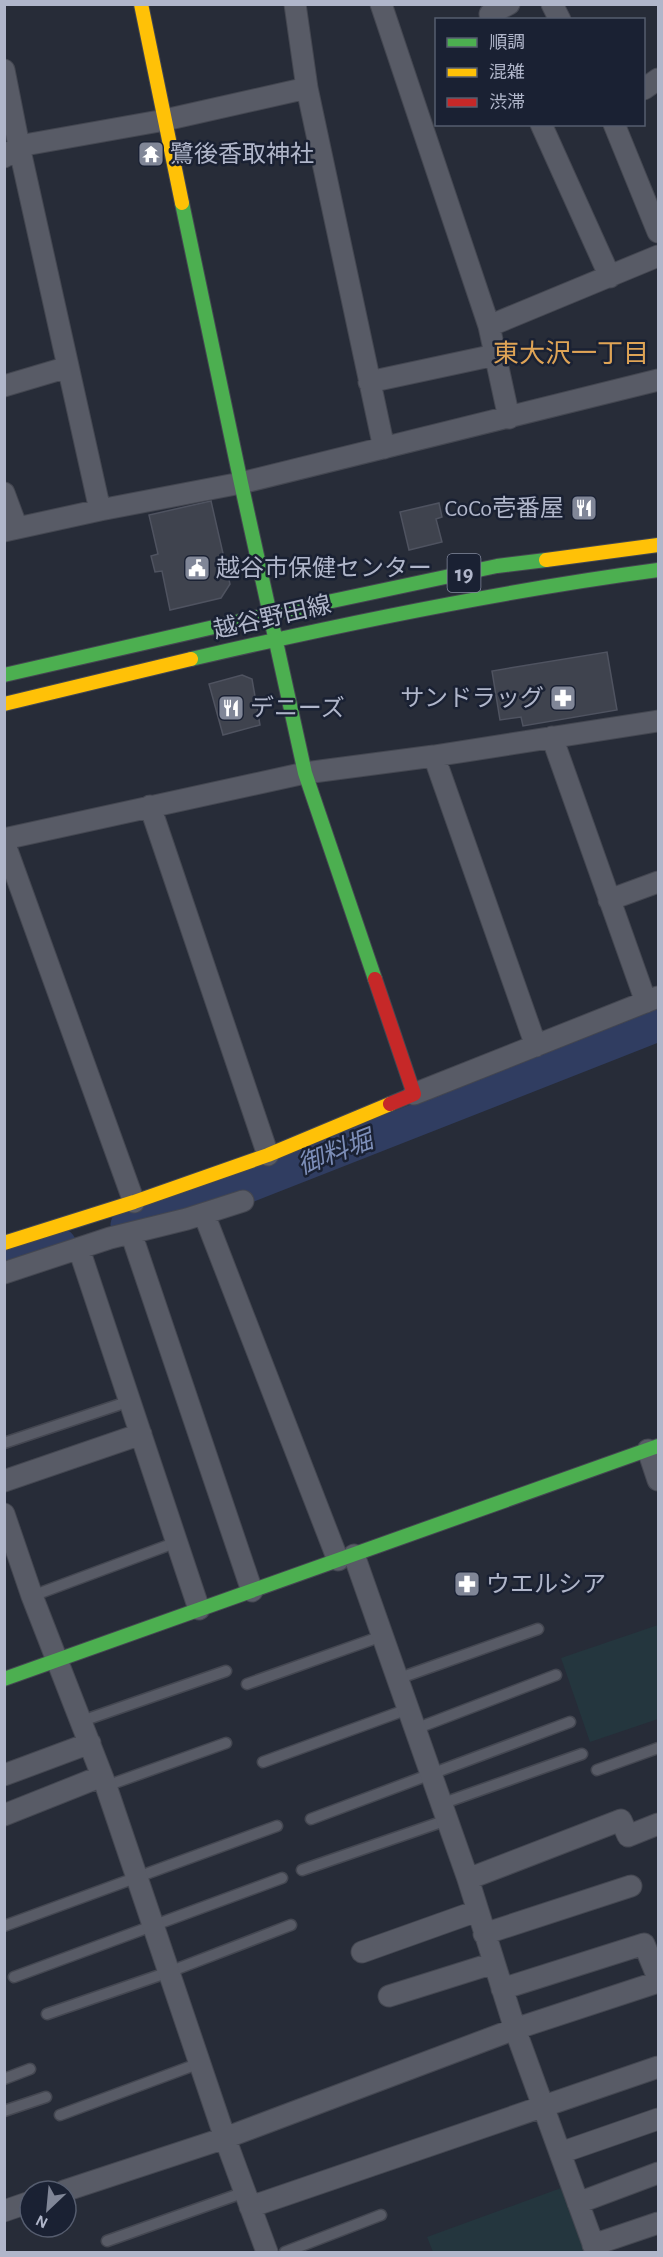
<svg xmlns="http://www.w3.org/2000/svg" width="663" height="2257" font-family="'Alegreya Sans','Noto Sans JP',sans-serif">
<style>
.green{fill:#24363e}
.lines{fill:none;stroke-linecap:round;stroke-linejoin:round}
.river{stroke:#303d61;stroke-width:33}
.building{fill:#3f434e;stroke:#4f5360;stroke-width:1.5}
.lane-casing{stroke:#444751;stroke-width:13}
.street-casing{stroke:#444751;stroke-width:23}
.fast-casing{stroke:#444751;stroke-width:16}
.slow-casing{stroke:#444751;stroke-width:16}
.jam-casing{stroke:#444751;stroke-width:16}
.lane{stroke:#585b66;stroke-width:10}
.street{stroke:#585b66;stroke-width:21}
.fast{stroke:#4caf50;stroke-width:14}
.slow{stroke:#ffc107;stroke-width:14}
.jam{stroke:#c62828;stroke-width:14}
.labels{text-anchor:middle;stroke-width:5;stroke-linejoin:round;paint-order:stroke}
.shield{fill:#1a2133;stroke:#83899d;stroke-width:1.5}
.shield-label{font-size:22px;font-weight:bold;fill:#b0b6ca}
.poi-label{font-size:24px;fill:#b0b6ca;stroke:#1a2133;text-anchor:start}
.street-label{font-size:24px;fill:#b0b6ca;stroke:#1a2133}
.neighbourhood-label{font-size:26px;fill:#dfa456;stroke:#1a2133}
.water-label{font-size:26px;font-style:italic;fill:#7d8eb8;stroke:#1a2133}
</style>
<rect width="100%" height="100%" fill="#272c38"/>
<path class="green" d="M658 1625V1719L590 1742 561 1658Z
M561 2188 586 2252H433L427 2237Z"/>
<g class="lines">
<path class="river" d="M127 1225 218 1198 658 1025
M4 1261 60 1245"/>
</g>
<path class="building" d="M211 501 230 584 221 598 170 610 162 571 155 572 151 556 158 554 149 515Z
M439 503 442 517 436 519 442 542 409 550 400 512Z
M607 652 617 710 523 726 521 717 500 720 492 671Z
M242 675 252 679 260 725 223 735 209 684Z"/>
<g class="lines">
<defs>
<path id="lane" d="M4 1443 130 1401
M32 1596 177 1542
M397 1679 538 1629
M247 1684 382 1636
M82 1721 226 1671
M415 1729 556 1675
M263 1762 408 1709
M597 1770 658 1748
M106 1786 226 1743
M441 1804 582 1754
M311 1819 570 1722
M302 1870 447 1820
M4 1926 277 1826
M14 1977 282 1878
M47 2014 169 1972 291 1925
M4 2079 30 2069
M4 2111 46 2097
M60 2115 200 2063
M107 2241 245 2192
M285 2252 381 2215"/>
<path id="street" d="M295 4 307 88 384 448
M381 4 489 326 509 418
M552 4 560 20
M493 20 490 14 509 4
M4 70 19 146 100 510
M644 89 658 79
M541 124 610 277
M614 124 658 232
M4 157 19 146 165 120 307 88
M489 326 658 256
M369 382 495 355
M4 386 68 367
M4 493 17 528
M4 531 100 510 241 483 658 380
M552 737 646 1002
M434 756 536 1046
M150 806 268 1155
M4 839 305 773 434 756 658 721
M4 842 134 1202
M609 900 658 882
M414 1094 658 997
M204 1214 338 1560
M131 1233 252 1591
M79 1249 199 1609
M4 1273 110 1238 187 1219 243 1201
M648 1450 658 1480
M4 1481 141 1434
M4 1514 32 1596 106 1786 225 2138 267 2252
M354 1555 468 1879 515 2029 596 2252
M4 1775 90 1743
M4 1815 102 1776
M468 1879 621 1820 628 1836 658 1824
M484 1934 631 1886
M362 1952 477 1911
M502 1989 644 1944 658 1978
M389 1996 494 1963
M560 2153 658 2119
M64 2191 225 2138 515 2029 658 1982
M578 2203 658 2173
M250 2207 658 2067
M4 2211 30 2202
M593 2245 658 2223"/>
<path id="fast" d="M182 203 241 483 305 773 375 979
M191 659C346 623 500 591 658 570
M4 675 271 614 497 566 546 560
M4 1679 658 1446"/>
<path id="slow" d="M141 4 182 203
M546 560 658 545
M4 704 191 659
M4 1243 134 1202 268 1155 390 1104"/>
<path id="jam" d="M375 979 414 1094 390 1104"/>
</defs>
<use href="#lane" class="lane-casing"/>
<use href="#street" class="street-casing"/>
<use href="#fast" class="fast-casing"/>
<use href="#slow" class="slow-casing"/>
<use href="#jam" class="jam-casing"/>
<use href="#lane" class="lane"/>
<use href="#street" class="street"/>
<use href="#fast" class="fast"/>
<use href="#slow" class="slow"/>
<use href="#jam" class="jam"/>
</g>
<defs>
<symbol id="temple-square" viewBox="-11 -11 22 22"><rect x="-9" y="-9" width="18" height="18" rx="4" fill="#808697" stroke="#1a2133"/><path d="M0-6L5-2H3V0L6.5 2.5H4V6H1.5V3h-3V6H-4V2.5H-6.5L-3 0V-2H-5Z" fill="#fff"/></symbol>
<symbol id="restaurant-square" viewBox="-11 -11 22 22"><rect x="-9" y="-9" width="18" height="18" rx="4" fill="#808697" stroke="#1a2133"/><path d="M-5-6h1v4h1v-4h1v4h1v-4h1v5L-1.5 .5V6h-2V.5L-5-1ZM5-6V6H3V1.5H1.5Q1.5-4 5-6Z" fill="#fff"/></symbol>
<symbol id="civic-square" viewBox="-11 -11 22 22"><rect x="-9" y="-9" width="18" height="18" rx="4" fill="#808697" stroke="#1a2133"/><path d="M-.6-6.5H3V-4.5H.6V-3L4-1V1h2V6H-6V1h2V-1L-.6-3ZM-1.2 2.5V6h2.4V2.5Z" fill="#fff"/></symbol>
<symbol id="pharmacy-square" viewBox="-11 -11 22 22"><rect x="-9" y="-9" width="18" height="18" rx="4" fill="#808697" stroke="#1a2133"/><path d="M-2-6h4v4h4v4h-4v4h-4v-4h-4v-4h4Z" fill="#fff"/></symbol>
</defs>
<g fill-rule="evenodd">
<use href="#temple-square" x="136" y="139" width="30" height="30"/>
<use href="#restaurant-square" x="569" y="493" width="30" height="30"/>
<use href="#civic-square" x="182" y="553" width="30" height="30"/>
<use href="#pharmacy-square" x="548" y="683" width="30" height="30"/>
<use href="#restaurant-square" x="216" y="693" width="30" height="30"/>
<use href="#pharmacy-square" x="452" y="1569" width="30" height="30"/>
</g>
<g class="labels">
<rect class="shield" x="447.5" y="554" width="33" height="38" rx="4.5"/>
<g class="shield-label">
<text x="464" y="581">19</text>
</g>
<g class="poi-label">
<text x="170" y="162">鷺後香取神社</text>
<text x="564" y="516" text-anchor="end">CoCo壱番屋</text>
<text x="216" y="576">越谷市保健センター</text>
<text x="544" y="706" text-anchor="end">サンドラッグ</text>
<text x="250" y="716">デニーズ</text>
<text x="486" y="1592">ウエルシア</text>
</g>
<g class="street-label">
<text transform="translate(272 617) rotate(-13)" y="8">越谷野田線</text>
</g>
<g class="neighbourhood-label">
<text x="571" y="362">東大沢一丁目</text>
</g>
<g class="water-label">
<text transform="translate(335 1152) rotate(-21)" y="9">御料堀</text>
</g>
</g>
<rect width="663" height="2257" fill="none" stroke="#b0b6ca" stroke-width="12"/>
<rect x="435" y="18" width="210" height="108" fill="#1a2133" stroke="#565d6f" stroke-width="1.5"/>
<rect x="447" y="38" width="30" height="9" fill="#4caf50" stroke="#565d6f" stroke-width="1.5"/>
<text x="489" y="48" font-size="18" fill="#b0b6ca">順調</text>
<rect x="447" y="68" width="30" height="9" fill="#ffc107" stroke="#565d6f" stroke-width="1.5"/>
<text x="489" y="78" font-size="18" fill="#b0b6ca">混雑</text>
<rect x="447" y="98" width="30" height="9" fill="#c62828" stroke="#565d6f" stroke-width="1.5"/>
<text x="489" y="108" font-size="18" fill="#b0b6ca">渋滞</text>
<g transform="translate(48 2209) rotate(206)"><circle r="28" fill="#1a2133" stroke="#565d6f" stroke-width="1.5"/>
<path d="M0-4.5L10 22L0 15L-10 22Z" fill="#808697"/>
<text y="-9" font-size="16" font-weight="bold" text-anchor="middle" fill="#b0b6ca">N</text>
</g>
</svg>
